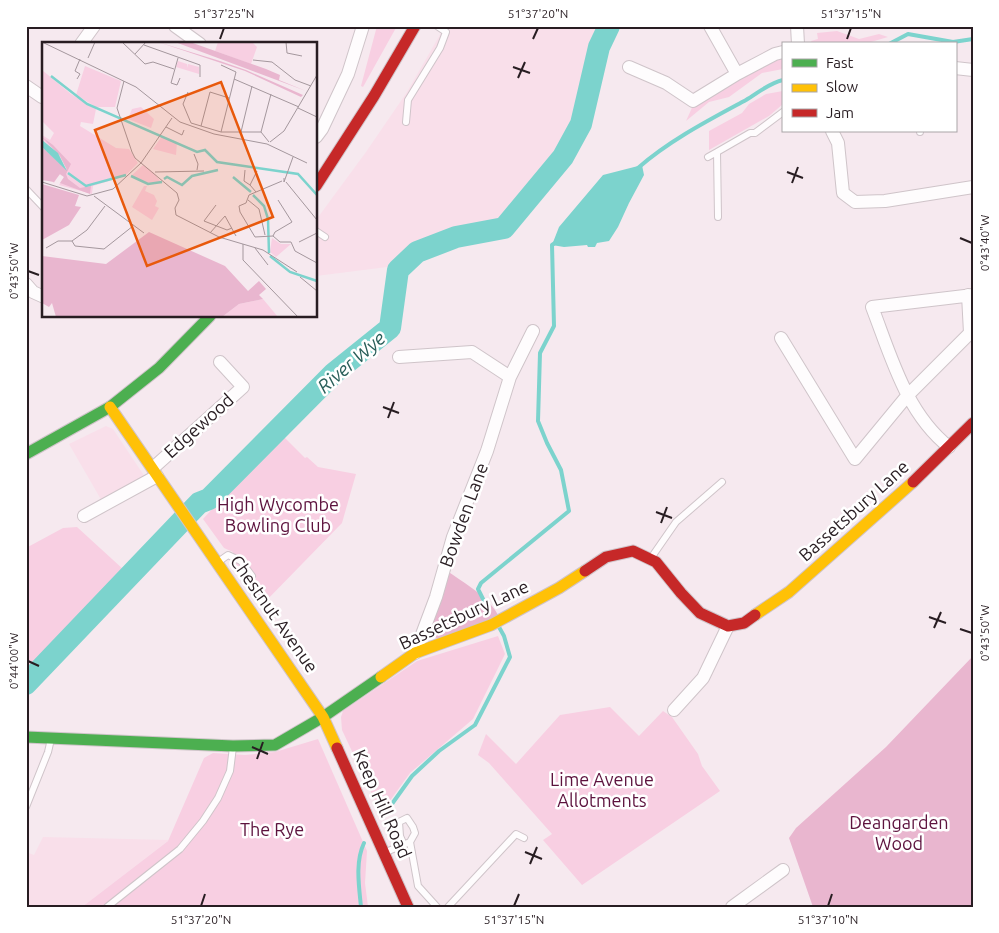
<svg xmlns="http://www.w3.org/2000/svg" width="999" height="933" font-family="Ubuntu,sans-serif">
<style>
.built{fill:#f9dfea}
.green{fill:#f8cfe2}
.forest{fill:#e9b6cf}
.water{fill:#7cd3cd}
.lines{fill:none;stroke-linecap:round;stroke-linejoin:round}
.stream{stroke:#7cd3cd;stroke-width:4}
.river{stroke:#7cd3cd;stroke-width:22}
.lane-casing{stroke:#cfc4c9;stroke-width:8}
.street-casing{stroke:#cfc4c9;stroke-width:14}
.fast-casing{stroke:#cfc4c9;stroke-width:13}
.slow-casing{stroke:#cfc4c9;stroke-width:13}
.jam-casing{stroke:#cfc4c9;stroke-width:13}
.lane{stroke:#fefcfd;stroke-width:6}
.street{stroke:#fefcfd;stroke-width:12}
.fast{stroke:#4caf50;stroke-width:11}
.slow{stroke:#ffc107;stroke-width:11}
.jam{stroke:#c62828;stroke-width:11}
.ticks{fill:none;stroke:#281d22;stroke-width:2}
.labels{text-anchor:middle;stroke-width:5;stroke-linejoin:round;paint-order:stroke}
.street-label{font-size:18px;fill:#281d22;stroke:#fff}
.park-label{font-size:18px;fill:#5d133e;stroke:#fff}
.water-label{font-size:19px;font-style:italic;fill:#295e59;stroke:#fff}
.inset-river{fill:none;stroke:#7cd3cd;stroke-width:2.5}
.inset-road{fill:none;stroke:#a4979d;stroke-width:1}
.view{fill:#e8590c;fill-opacity:0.15;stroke:#e8590c;stroke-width:2.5}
.inset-edge{fill:none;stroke:#281d22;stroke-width:2.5}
.neatline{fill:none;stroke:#281d22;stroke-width:2}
.ticks-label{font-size:12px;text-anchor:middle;fill:#281d22}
</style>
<rect width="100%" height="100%" fill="#f6e9ef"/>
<path class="built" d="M445 26H605L600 37 581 113 571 139 560 157 524 200 513 207 505 218 495 224 446 232 413 244 401 254 395 266 316 276V220L366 152 407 92Z
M106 426 113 429 145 477 103 503 69 444Z
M43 837 169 840 82 907H26V852L34 855Z"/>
<path class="green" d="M377 26H397L363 87 361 86Z
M837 31 859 39 879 34 888 37 864 44H812L811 41 818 39 817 33Z
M783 56V69L762 73 729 97 709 102 686 121 695 101Z
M783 91V104L769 116 709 150V131L742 113 749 104 766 94Z
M281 434 305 458 307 457 318 467 356 474 342 523 262 605 234 562 233 552 224 548 203 519Z
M77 527 124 570 26 676V548L63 528Z
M498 636 505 654 473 719 410 773 381 813 342 730 341 717 343 711 417 661Z
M610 707 639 736 663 711 672 717 698 754 702 766 720 791 582 885 543 840 552 834 489 763 478 755 486 734 516 764 560 715Z
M318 739 367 851 365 883 368 907H82L168 841 204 758 213 753 245 755 275 752Z"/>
<path class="forest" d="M447 571C463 582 491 598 499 617L438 639 432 635 428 630Z
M973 656V907H813L789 838 796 828 886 747Z"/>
<path class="water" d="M642 165 644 175 629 203 618 227 609 241 597 243 595 247H588L587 245 564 247 552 245 559 227 603 175Z"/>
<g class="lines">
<path class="stream" d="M889 44 908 34 953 42 973 39
M638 168C670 140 709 120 746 100 758 93 769 83 783 80
M487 607 478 589 481 583 569 511 561 470 547 443 538 421 540 353 554 326 552 245 555 243
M384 815 412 776 439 751 475 725 510 657 504 636 499 627
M361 907C359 886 355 862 364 843"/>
<path class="river" d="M26 684 199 503 209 499 334 373 390 328 398 270 417 252 456 237 504 228 563 157 581 124 599 47 609 26"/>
<defs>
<path id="lane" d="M406 122 408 100 440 48 446 32 437 26
M920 131V132
M708 157 717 152
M26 189 44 208
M718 217 717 152 750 133H755L783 112
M316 231 325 237
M651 558 676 522 722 482
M218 562 228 555 241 561 252 576
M26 807 48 752 51 739
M404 845 400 836 399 822 407 818 413 827 415 833 410 842
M386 852 410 842 418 886 437 907
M107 907 180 849 203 821 218 798 230 771 233 747
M448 907 516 834 524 838"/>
<path id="street" d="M175 26 200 44
M710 26 737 74 775 54 783 52
M797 26 798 44
M81 44 94 26
M629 67 666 83 693 101 737 74
M955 68 973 70
M26 86 42 97
M832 131 838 143 843 193 855 202 885 201 973 187
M316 137 322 129 348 74 363 26
M26 284 33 292 44 297
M781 338 855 459 907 396 970 333 968 295
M399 357 472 352 510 377
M949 447C906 413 891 356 872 307L973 295
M153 468 243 387 220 362
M84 516 157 476
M415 653 436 597 453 537 487 451 510 377 533 331
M674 710 703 678 728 626
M732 907 783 870"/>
<path id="fast" d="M26 454 110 407 159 368 210 316
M26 737 233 746 275 745 323 717 381 677"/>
<path id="slow" d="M110 407 323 717 337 748
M755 615 789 592 913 482
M381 677 415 653 491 625 559 588 585 571"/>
<path id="jam" d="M316 186 374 96 415 26
M913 482 973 423
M585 571 606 557 633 551 656 562 681 593 700 613 728 626 744 623 755 615
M337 748 408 907"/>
</defs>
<use href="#lane" class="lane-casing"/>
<use href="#street" class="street-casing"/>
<use href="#fast" class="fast-casing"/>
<use href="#slow" class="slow-casing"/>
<use href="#jam" class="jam-casing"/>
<use href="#lane" class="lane"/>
<use href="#street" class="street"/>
<use href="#fast" class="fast"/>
<use href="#slow" class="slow"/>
<use href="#jam" class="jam"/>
</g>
<path class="ticks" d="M220 39 224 28M533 39 538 28M847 39 851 28M513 67 530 73M518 78 525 62M787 172 803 178M792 183 798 167M960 238 972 243M28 271 39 275M383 407 399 413M388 418 394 402M656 512 672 518M661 523 667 507M929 617 946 623M934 628 941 612M960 629 972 633M28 661 39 666M252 747 268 754M257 759 263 742M525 852 542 859M530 864 537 847M201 906 205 894M514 906 519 894M828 906 832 894"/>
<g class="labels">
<g class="street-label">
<text transform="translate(199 426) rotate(-42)" y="6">Edgewood</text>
<text transform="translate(854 511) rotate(-42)" y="6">Bassetsbury Lane</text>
<text transform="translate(464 515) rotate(-70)" y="6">Bowden Lane</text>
<text transform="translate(274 614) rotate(55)" y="6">Chestnut Avenue</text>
<text transform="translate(464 615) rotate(-25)" y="6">Bassetsbury Lane</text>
<text transform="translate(382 804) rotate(66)" y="6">Keep Hill Road</text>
</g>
<g class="park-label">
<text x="278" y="511">High Wycombe<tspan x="278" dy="21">Bowling Club</tspan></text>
<text x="602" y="786">Lime Avenue<tspan x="602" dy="21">Allotments</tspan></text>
<text x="899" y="829">Deangarden<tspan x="899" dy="21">Wood</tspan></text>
<text x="272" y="836">The Rye</text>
</g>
<g class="water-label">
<text transform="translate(351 362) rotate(-41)" y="7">River Wye</text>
</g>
</g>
<g transform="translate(42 42)">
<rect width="275" height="275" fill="#f6e9ef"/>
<path d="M176 0H210L215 5 209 22 173 9ZM136 19 145 22V26L146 22 157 25V32L134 25ZM43 24 79 39 73 65H54L34 53ZM0 28 29 52 54 67 51 82 39 80 38 84 74 106 87 107 96 121 83 134 51 144 50 152 17 143 22 135 17 132 12 141 0 129V105L23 129 25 127 16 111 0 98V93L8 98 12 91 0 79ZM99 65 112 77 109 86 86 77 90 67ZM120 94 135 100 134 113 111 107ZM101 123 111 130 119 140 106 141 89 134ZM102 144H105L103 149 112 153 115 159 113 164 117 166 110 178 90 165ZM230 196 239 202H249L234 215 228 210ZM221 257 236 275H180L197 262Z" fill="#f8cfe2"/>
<path d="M116 0 178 19 204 28 261 53 259 55 203 29ZM133 0H148L224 27 238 33 237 38 264 49ZM0 95 11 103 29 122 24 132 26 137 38 146 49 144 48 152 18 141 22 135 18 132 12 140 0 138V105L25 128 18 114ZM0 142 37 153 33 164 39 165 27 183 0 198ZM107 190 183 224 206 249 217 239 224 247 217 253 221 257 197 262 180 275H14L10 261 7 265 0 261V214L64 222Z" fill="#e9b6cf"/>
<path d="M0 98 16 111 25 129 0 105Z" fill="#7cd3cd"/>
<path class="inset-river" d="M9 34 45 62 155 110 163 108 175 120 256 132 275 153M26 131 44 144 84 133M89 134 106 142 120 140M191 135 209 150M122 137 125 135 140 143 150 134 176 128M211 153 222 164 226 177 227 211M228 214 248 230 275 239"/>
<path class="inset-road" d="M0 0 94 45 138 80 172 92 225 102 265 121M80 0 103 22 111 20 132 27M244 0 245 11 260 14M102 3 158 23V35M93 12 104 0M46 16 53 0M136 16 129 41 135 43 138 36M211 18 230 20 253 38 269 44M35 37 38 32 33 29 38 17M192 37 257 65M82 39 75 66 90 110 93 116 135 151 137 158 133 166 134 173 177 195 221 208 255 230M146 50 141 62 149 81M256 66 275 75M149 81 179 90H219L227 100M159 84 168 50 187 56M124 85 140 93 142 88M179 90 194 30 179 23M199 90 210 44M219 90 229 52M228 100 242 89 275 33M152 112 156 122 155 128M203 128 202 139 208 143M113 130 162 129M242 136V140L251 115M240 139 207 153 204 161 197 164 198 170 213 195 231 194 238 200H249L253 209 275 221M0 140 45 154 71 147 99 121 130 76M244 140 275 178M214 150 208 143 215 129M52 154 102 191M206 158 217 167 223 193M174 163 162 179 185 188 190 186M63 164 45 188 30 199 33 204 62 207 91 184M168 191 183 174 194 194M231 194 233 190 250 180 236 158M257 200 275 191M201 202V218L256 275M4 206 16 199H30M213 206 226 223M258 235 275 249"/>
<path class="view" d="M179 40 231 175 105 224 53 88Z"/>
<rect width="275" height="275" class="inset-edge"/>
</g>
<rect width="999" height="933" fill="none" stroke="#ffffff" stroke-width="55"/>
<rect x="782" y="42" width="175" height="90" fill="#ffffff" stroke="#a9a5a7"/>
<rect x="792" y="59" width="25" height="8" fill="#4caf50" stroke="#a9a5a7"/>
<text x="826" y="68" font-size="15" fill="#281d22">Fast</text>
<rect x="792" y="84" width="25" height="8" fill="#ffc107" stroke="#a9a5a7"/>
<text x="826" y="92" font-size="15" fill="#281d22">Slow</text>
<rect x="792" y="109" width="25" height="8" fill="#c62828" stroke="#a9a5a7"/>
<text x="826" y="118" font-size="15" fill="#281d22">Jam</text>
<rect x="28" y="28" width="944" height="878" class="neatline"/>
<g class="ticks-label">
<text x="224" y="18">51°37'25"N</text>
<text x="538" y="18">51°37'20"N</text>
<text x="851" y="18">51°37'15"N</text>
<text transform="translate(985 243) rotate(-90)" y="4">0°43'40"W</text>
<text transform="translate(14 271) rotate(-90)" y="4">0°43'50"W</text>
<text transform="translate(985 633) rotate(-90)" y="4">0°43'50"W</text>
<text transform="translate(14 661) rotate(-90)" y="4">0°44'00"W</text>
<text x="201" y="924">51°37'20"N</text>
<text x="514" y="924">51°37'15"N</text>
<text x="828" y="924">51°37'10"N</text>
</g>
</svg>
